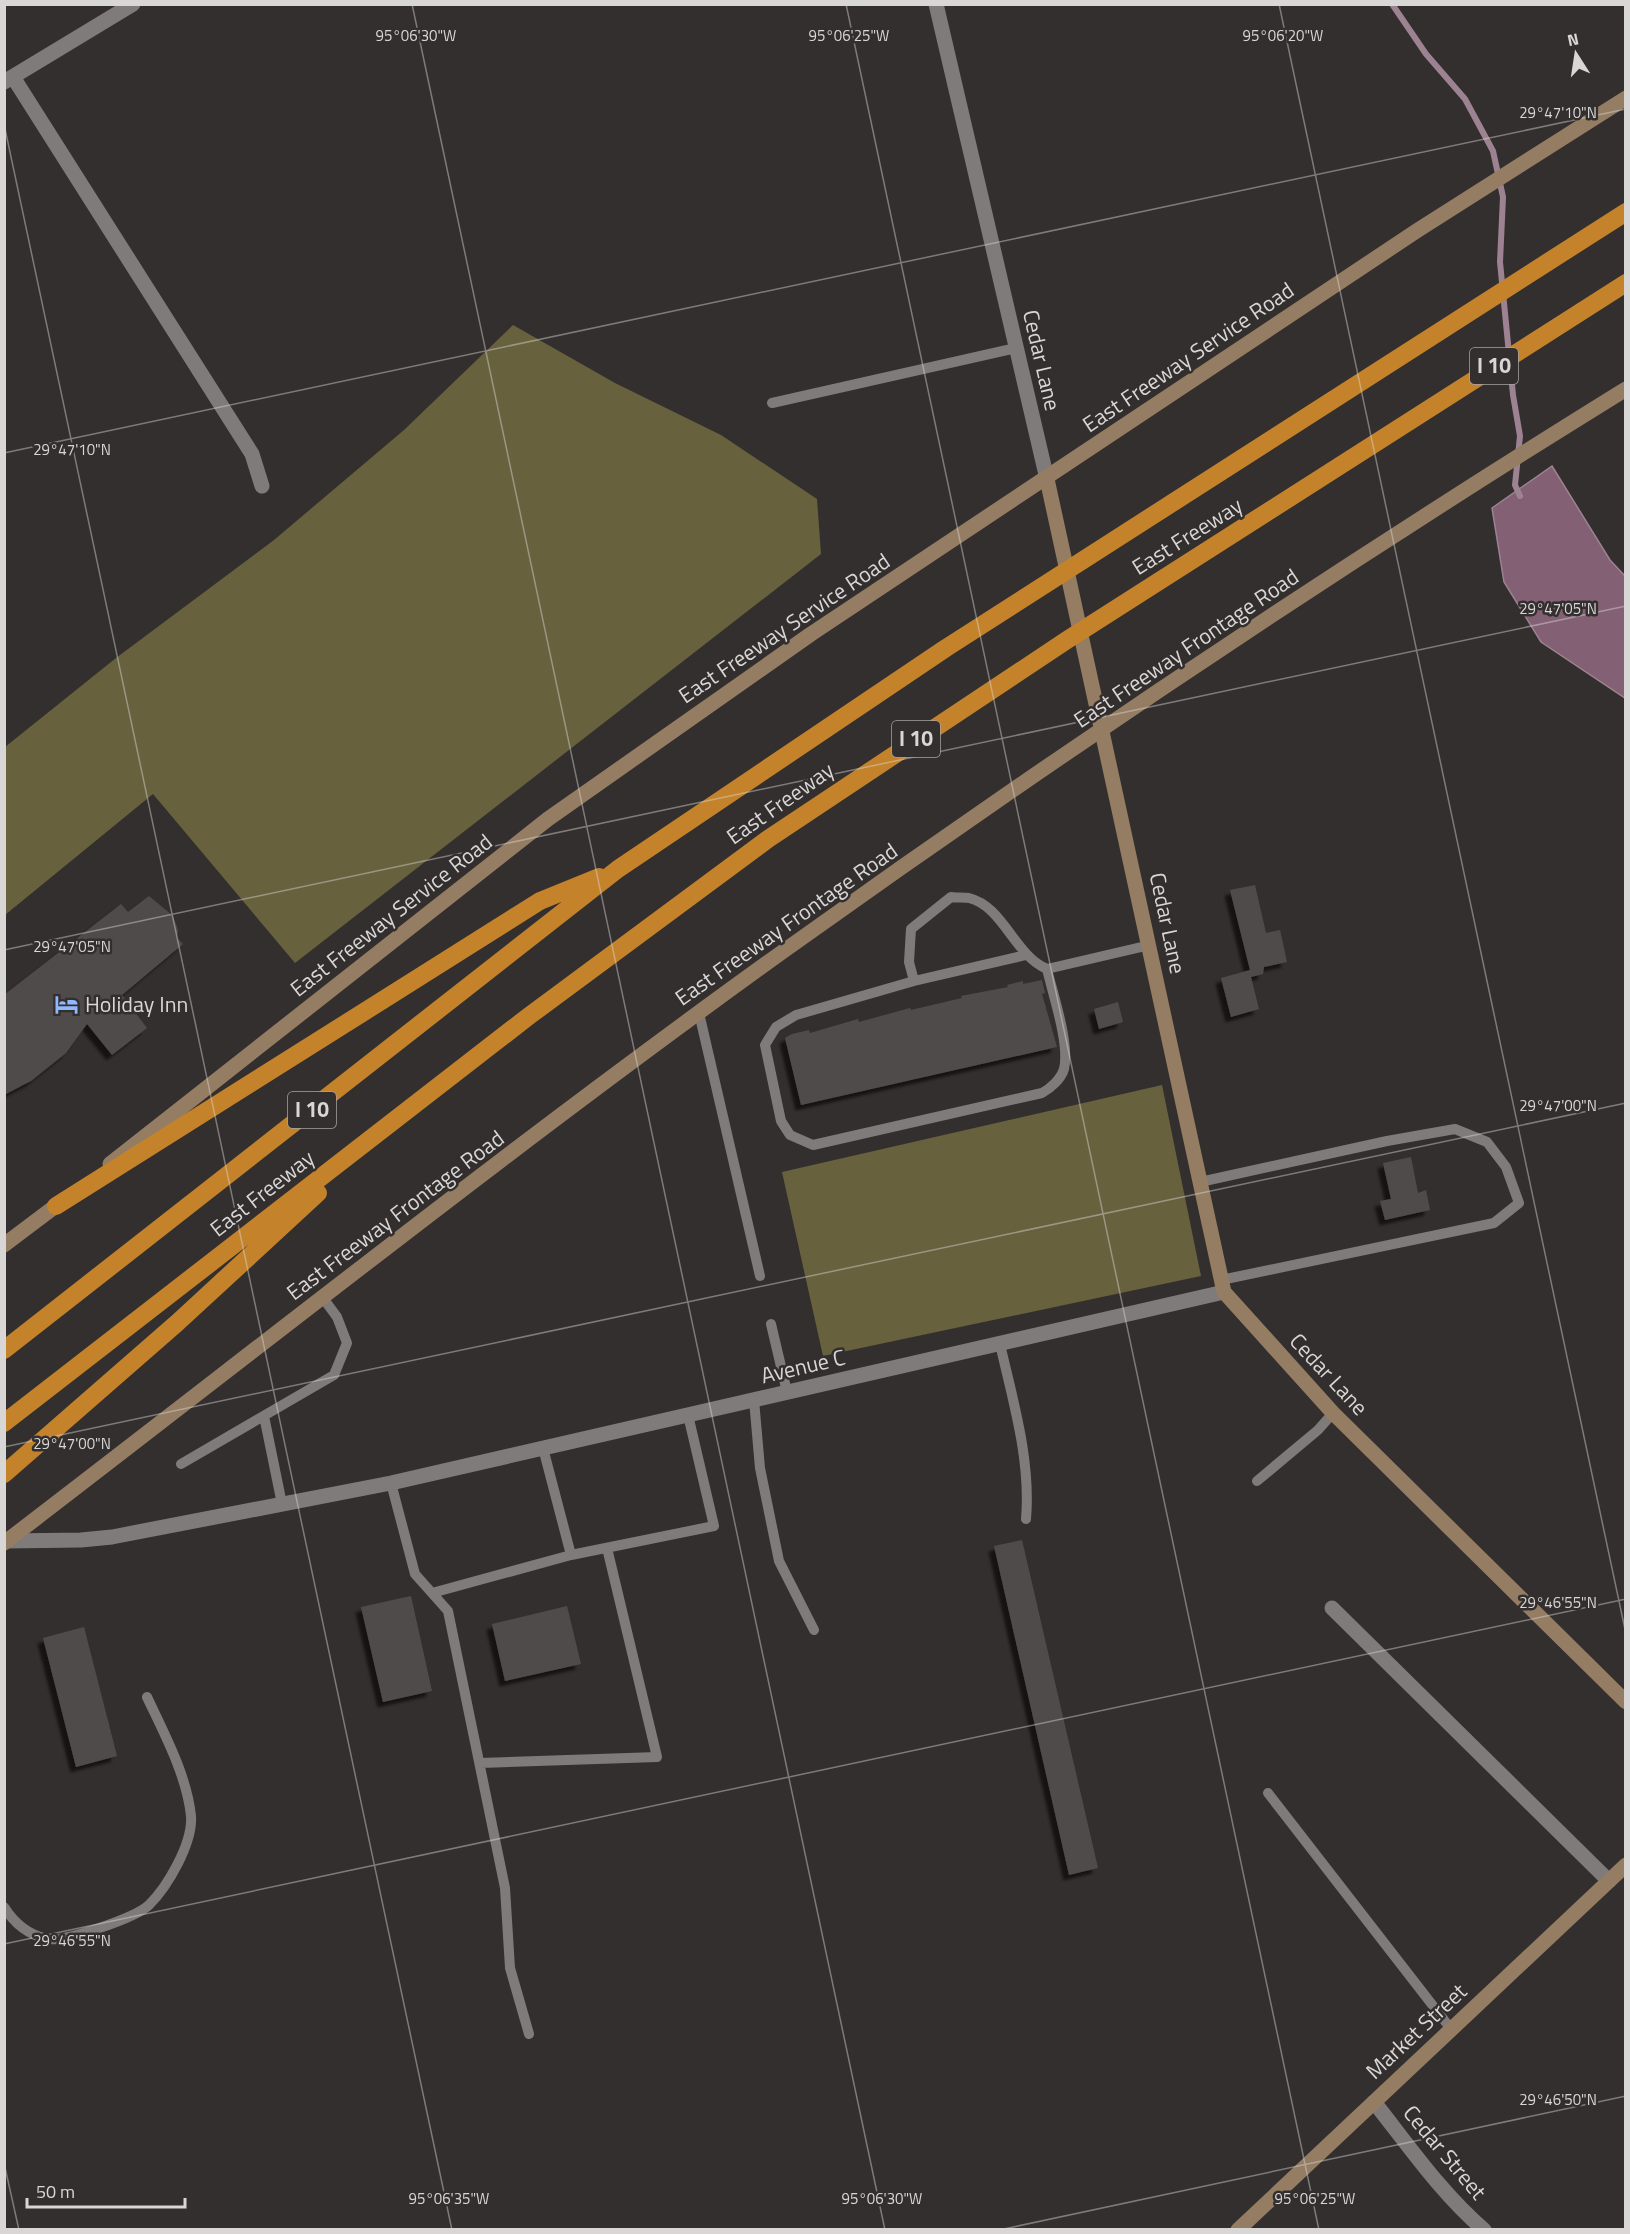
<svg xmlns="http://www.w3.org/2000/svg" width="1630" height="2234" font-family="'Titillium Web',sans-serif">
<style>
.forest{fill:#68613d}
.water{fill:#836073;stroke:#9d8391;stroke-width:1.5}
.lines{fill:none;stroke-linecap:round;stroke-linejoin:round}
.stream{stroke:#9d8391;stroke-width:6}
.building{fill:#504c4c;filter:url(#shadow)}
.lane{stroke:#7f7b7a;stroke-width:10}
.street{stroke:#7f7b7a;stroke-width:15}
.secondary{stroke:#947d62;stroke-width:15}
.highway{stroke:#c4832b;stroke-width:18}
.ticks{fill:none;stroke:#d9d6d6;stroke-width:1.5;stroke-opacity:0.45}
.labels{text-anchor:middle;stroke-width:5;stroke-linejoin:round;paint-order:stroke}
.shield{fill:#332f2e;stroke:#a7a4a4;stroke-width:1.5}
.shield-label{font-size:21px;font-weight:bold;fill:#d9d6d6}
.street-label{font-size:22px;fill:#d9d6d6;stroke:#332f2e}
.poi-label{font-size:22px;fill:#d9d6d6;stroke:#332f2e;text-anchor:start}
.ticks-label{font-size:15px;text-anchor:middle;fill:#d9d6d6;stroke:#332f2e;stroke-width:5;stroke-linejoin:round;paint-order:stroke}
</style>
<defs>
<filter id="shadow"><feDropShadow dx="-5.5" dy="5.5" stdDeviation="1.5" flood-color="#0009"/></filter>
</defs>
<rect width="100%" height="100%" fill="#332f2e"/>
<path class="forest" d="M513 325 615 383 721 435 817 499 821 554 295 963 153 794 5 915V747L116 658 274 540 404 430Z
M1162 1085 1201 1276 823 1356 782 1172Z"/>
<path class="water" d="M1552 466 1610 560 1625 576V698L1541 642 1504 582 1492 508Z"/>
<g class="lines">
<path class="stream" d="M1392 4 1426 54 1465 99 1493 151 1503 197 1500 262 1513 395 1520 436 1515 485 1520 496"/>
</g>
<path class="building" d="M1255 885 1266 933 1280 930 1287 962 1264 967 1263 974 1251 977 1259 1009 1231 1017 1221 978 1250 970 1230 890Z
M149 896 173 916 178 930 177 938 183 944 122 995 147 1028 112 1055 87 1024 66 1053 31 1081 4 1095V995L121 904 128 912Z
M1042 980 1045 993 1042 994 1057 1047 801 1105 785 1038 792 1034 809 1030 810 1033 858 1019 859 1022 910 1008 911 1010 962 998 961 996 1008 987 1007 985 1023 981V984Z
M1118 1002 1123 1022 1099 1029 1094 1009Z
M1411 1157 1418 1193 1426 1190 1430 1210 1385 1220 1380 1201 1391 1199 1383 1163Z
M1022 1540 1098 1868 1069 1875 994 1546Z
M411 1596 432 1691 383 1702 361 1607Z
M567 1606 581 1664 505 1681 492 1624Z
M84 1627 117 1756 76 1767 43 1638Z"/>
<g class="lines">
<path class="lane" d="M772 403 1016 348
M1026 955 914 981 909 962 911 929 951 897C956 898 964 897 969 898 1003 906 1015 956 1047 969L1150 945
M914 981 796 1015 776 1027 765 1045 781 1121 790 1135 813 1145 1042 1093C1051 1088 1061 1079 1064 1069 1070 1044 1053 995 1047 969
M699 1013 760 1276
M1200 1182 1387 1141 1455 1129 1487 1142 1506 1167 1519 1203 1494 1223 1221 1280
M771 1324 787 1392
M1000 1344C1013 1401 1031 1460 1026 1519
M754 1400 760 1468 779 1561 814 1630
M264 1416 282 1504
M181 1464 334 1375 347 1343 337 1317 323 1298
M1257 1481 1318 1430 1333 1413
M391 1483 415 1574 448 1611 505 1888 510 1968 529 2034
M571 1555 714 1526 688 1415
M432 1593 571 1555 543 1448
M480 1763 657 1757 607 1548
M1268 1793 1451 2029
M4 1907C14 1923 29 1935 47 1939 65 1942 135 1918 149 1905 168 1886 193 1843 191 1816 187 1776 164 1733 147 1697"/>
<path class="street" d="M936 4 1047 479
M13 77 252 454 262 486
M4 82 133 4
M6 1541 81 1540 112 1537 391 1483 1224 1292
M1332 1608 1609 1881
M1374 2102C1409 2146 1441 2193 1484 2230"/>
<path class="secondary" d="M1047 479 1224 1292 1333 1413 1626 1702
M110 1164 548 819 811 634 1418 230 1626 98
M4 1245 65 1199
M4 1543C264 1344 520 1140 785 950 1059 754 1340 566 1626 389
M1238 2230 1626 1865"/>
<path class="highway" d="M56 1206 540 901 599 877
M4 1350 618 869 946 648 1626 212
M4 1423 529 1016 768 839 1067 640 1626 283
M4 1474 177 1323 318 1193"/>
</g>
<path class="ticks" d="M412 4 885 2230M846 4 1319 2230M1279 4 1626 1634M4 124 452 2230M4 453 1626 109M4 950 1626 606M4 1447 1626 1103M4 1944 1626 1599M4 2163 19 2230M999 2230 1626 2096"/>
<defs>
<symbol id="hotel-bare" viewBox="-9 -9 18 18"><path d="M-6-4.5h1.5V1H6V5H4.5V3h-9V5H-6ZM-4 0a1.8 1.8 0 1 1 3.6 0ZM.5 0V-2.5h3Q6-2.5 6 0Z" fill="#8fb8fd" stroke="#332f2e" stroke-width="2.5" paint-order="stroke"/></symbol>
</defs>
<g fill-rule="evenodd">
<use href="#hotel-bare" x="50" y="988" width="33" height="33"/>
</g>
<g class="labels">
<g class="shield">
<rect x="1470" y="348" width="48" height="36" rx="4.5"/>
<rect x="892" y="721" width="48" height="36" rx="4.5"/>
<rect x="288" y="1092" width="48" height="36" rx="4.5"/>
</g>
<g class="shield-label">
<text x="1494" y="373">I 10</text>
<text x="916" y="746">I 10</text>
<text x="312" y="1117">I 10</text>
</g>
<g class="street-label">
<text transform="translate(1188 357) rotate(-34)" y="8">East Freeway Service Road</text>
<text transform="translate(1042 360) rotate(77)" y="8">Cedar Lane</text>
<text transform="translate(1187 536) rotate(-32)" y="8">East Freeway</text>
<text transform="translate(784 628) rotate(-34)" y="8">East Freeway Service Road</text>
<text transform="translate(1186 648) rotate(-34)" y="8">East Freeway Frontage Road</text>
<text transform="translate(780 803) rotate(-35)" y="8">East Freeway</text>
<text transform="translate(391 915) rotate(-38)" y="8">East Freeway Service Road</text>
<text transform="translate(1168 923) rotate(78)" y="8">Cedar Lane</text>
<text transform="translate(786 924) rotate(-35)" y="8">East Freeway Frontage Road</text>
<text transform="translate(262 1193) rotate(-38)" y="8">East Freeway</text>
<text transform="translate(395 1215) rotate(-37)" y="8">East Freeway Frontage Road</text>
<text transform="translate(803 1366) rotate(-13)" y="8">Avenue C</text>
<text transform="translate(1329 1374) rotate(47)" y="8">Cedar Lane</text>
<text transform="translate(1416 2031) rotate(-43)" y="8">Market Street</text>
<text transform="translate(1445 2152) rotate(50)" y="8">Cedar Street</text>
</g>
<g class="poi-label">
<text x="85" y="1012">Holiday Inn</text>
</g>
</g>
<g class="ticks-label">
<text x="416" y="41">95°06'30"W</text>
<text x="849" y="41">95°06'25"W</text>
<text x="1283" y="41">95°06'20"W</text>
<text x="1558" y="118">29°47'10"N</text>
<text x="72" y="455">29°47'10"N</text>
<text x="1558" y="614">29°47'05"N</text>
<text x="72" y="952">29°47'05"N</text>
<text x="1558" y="1111">29°47'00"N</text>
<text x="72" y="1449">29°47'00"N</text>
<text x="1558" y="1608">29°46'55"N</text>
<text x="72" y="1946">29°46'55"N</text>
<text x="1558" y="2105">29°46'50"N</text>
<text x="449" y="2204">95°06'35"W</text>
<text x="882" y="2204">95°06'30"W</text>
<text x="1315" y="2204">95°06'25"W</text>
</g>
<rect width="1630" height="2234" fill="none" stroke="#d9d6d6" stroke-width="12"/>
<g transform="translate(1576 54) rotate(348)" stroke="#332f2e" stroke-width="4.5" paint-order="stroke">
<path d="M0-4.5L10 22L0 15L-10 22Z" fill="#d9d6d6"/>
<text y="-9" font-size="16" font-weight="bold" text-anchor="middle" fill="#d9d6d6">N</text>
</g>
<path d="M27 2198v9h158v-9" fill="none" stroke="#d9d6d6" stroke-width="3"/>
<text x="36" y="2198" font-size="18" fill="#d9d6d6" stroke="#332f2e" stroke-width="4.5" paint-order="stroke">50 m</text>
</svg>
